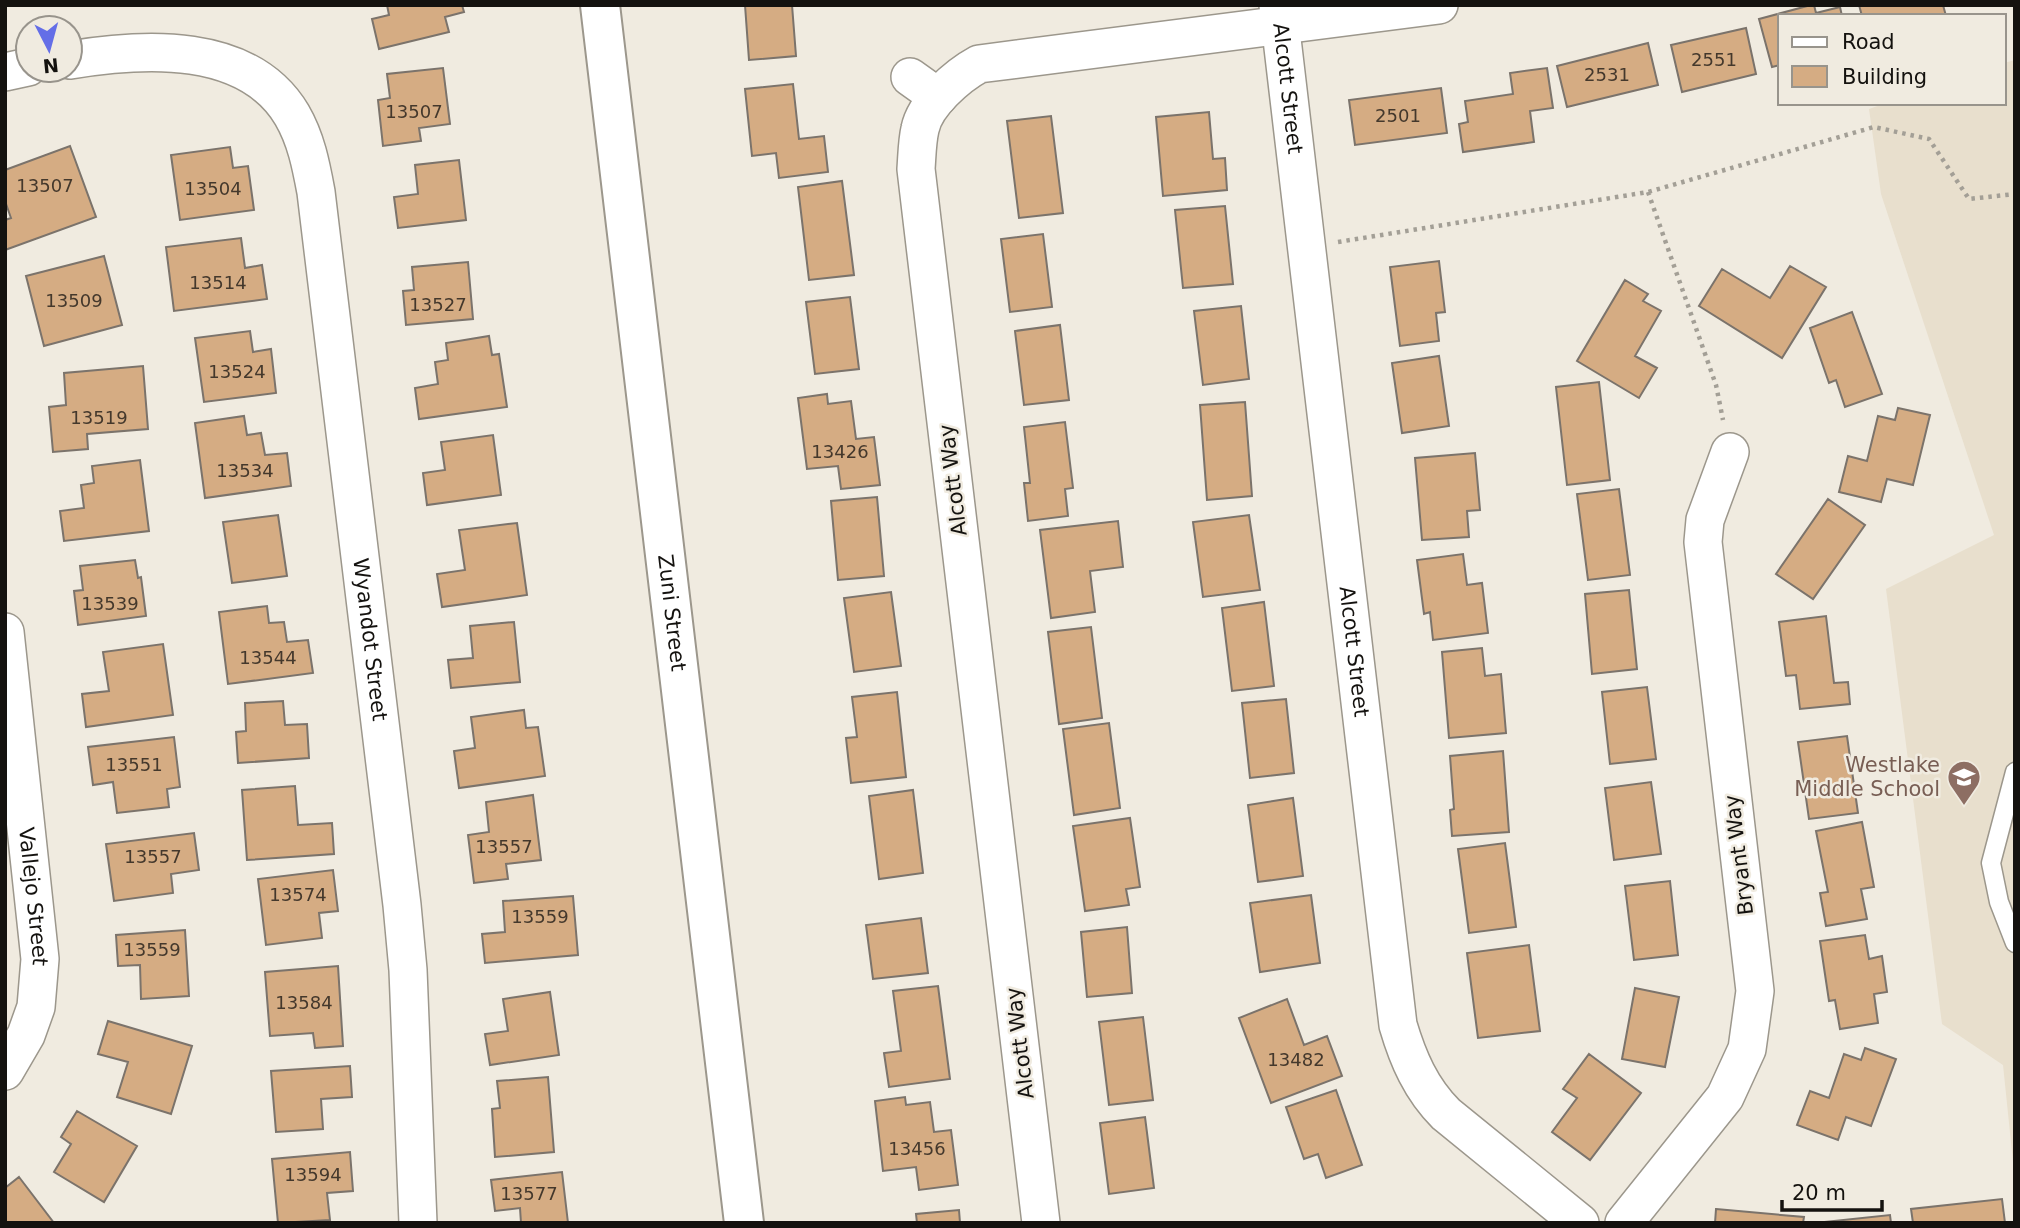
<svg xmlns="http://www.w3.org/2000/svg" width="2020" height="1228" font-family="'DejaVu Sans',sans-serif">
<style>
.built{fill:#e8dfcd}
.building{fill:#d5ac83;stroke:#7b736b;stroke-width:2}
.lines{fill:none;stroke-linecap:round;stroke-linejoin:round}
.lane-casing{stroke:#9c978c;stroke-width:21}
.street-casing{stroke:#9c978c;stroke-width:40}
.secondary-casing{stroke:#9c978c;stroke-width:42}
.path{stroke:#a39f96;stroke-width:4.5;stroke-dasharray:3.5 5;stroke-linecap:butt}
.lane{stroke:#fff;stroke-width:18}
.street{stroke:#fff;stroke-width:37}
.secondary{stroke:#fff;stroke-width:38}
.labels{text-anchor:middle;stroke-width:5;stroke-linejoin:round;paint-order:stroke}
.number-label{font-size:18px;fill:#44382c}
.street-label{font-size:21px;fill:#14120f;stroke:#f0ebe0}
.education-label{font-size:21px;fill:#785e54;stroke:#f0ebe0;text-anchor:end}
</style>
<rect width="100%" height="100%" fill="#f0ebe0"/>
<path class="built" d="M2015 60V1181L2003 1065 1942 1024 1886 589 1994 535 1881 194 1869 109 1886 103H2004V63Z"/>
<path class="building" d="M387 5H462L464 12 445 17 449 32 379 49 372 19 389 15Z
M745 5H792L796 56 749 60Z
M1811 5H1814L1816 13 1840 7 1842 16H1780V65L1772 67 1759 19Z
M1859 5H1943L1946 16H1862Z
M1746 28 1756 74 1682 92 1671 45Z
M1648 43 1658 85 1567 107 1557 66Z
M443 68 450 124 419 128 421 141 383 146 378 100 390 98 387 74Z
M1547 68 1553 108 1530 111 1534 142 1463 152 1459 124 1468 122 1465 101 1513 94 1510 73Z
M793 84 799 139 824 136 828 172 779 178 776 153 752 156 745 89Z
M1441 88 1447 133 1355 145 1349 100Z
M1209 112 1213 159 1225 158 1227 190 1163 196 1156 117Z
M1051 116 1063 213 1019 218 1007 121Z
M70 146 96 217 5 250V220L11 218 5 201V170Z
M230 147 233 168 248 166 254 210 180 220 171 155Z
M459 160 466 220 398 228 394 197 418 194 415 165Z
M842 181 854 275 809 280 798 187Z
M1225 206 1233 284 1183 288 1175 210Z
M1043 234 1052 307 1010 312 1001 239Z
M241 238 245 268 262 265 267 299 174 311 166 247Z
M104 256 122 325 44 346 26 276Z
M1439 261 1445 312 1436 313 1439 341 1400 346 1390 267Z
M468 262 473 319 406 325 403 291 414 290 412 267Z
M1790 266 1826 287 1782 358 1699 306 1722 269 1770 298Z
M1625 280 1648 294 1643 301 1661 311 1635 356 1657 368 1639 398 1577 361Z
M850 297 859 369 815 374 806 302Z
M1241 306 1249 379 1203 385 1194 311Z
M1852 312 1882 394 1845 407 1836 380 1829 383 1810 328Z
M1060 325 1069 400 1024 405 1015 331Z
M250 331 253 352 271 349 276 393 204 402 195 338Z
M489 336 492 355 499 354 507 407 419 419 415 388 438 384 435 362 448 360 446 343Z
M1439 356 1449 426 1402 433 1392 363Z
M143 366 148 429 87 434 88 449 53 452 49 407 66 405 64 373Z
M1599 382 1610 480 1567 485 1556 387Z
M827 394 828 404 851 401 856 439 874 437 880 485 841 489 838 466 807 469 798 398Z
M1245 402 1252 496 1207 500 1200 405Z
M1898 408 1930 415 1913 485 1887 479 1881 502 1839 492 1848 456 1867 461 1878 416 1895 420Z
M244 416 247 435 261 433 265 455 287 453 291 486 205 498 195 423Z
M1065 422 1073 488 1065 489 1068 516 1028 521 1024 483H1030L1024 427Z
M493 435 501 495 427 505 423 473 445 470 441 442Z
M1475 453 1480 510 1467 511 1469 537 1422 540 1415 458Z
M140 460 149 531 64 541 60 511 84 508 81 485 94 483 92 466Z
M1619 489 1630 575 1588 580 1577 494Z
M877 497 884 576 838 580 831 501Z
M1828 499 1865 525 1813 599 1776 574Z
M278 515 287 576 232 583 223 522Z
M1249 515 1260 590 1203 597 1193 522Z
M1118 521 1123 567 1090 571 1095 612 1051 618 1040 530Z
M517 523 527 595 442 607 437 574 465 570 459 530Z
M1463 554 1467 585 1482 583 1488 633 1433 640 1430 612 1424 614 1417 560Z
M135 560 138 578 141 577 146 616 78 625 74 591 83 590 80 566Z
M1629 590 1637 669 1592 674 1585 594Z
M891 592 901 666 854 672 844 598Z
M1264 602 1274 686 1232 691 1222 608Z
M267 606 269 623 284 622 287 642 308 640 313 673 228 684 219 612Z
M1826 616 1834 683 1848 682 1850 704 1800 709 1796 675 1786 676 1779 622Z
M514 622 520 682 451 688 448 660 473 658 470 626Z
M1091 627 1102 718 1059 724 1048 632Z
M163 644 173 715 86 727 82 694 109 691 103 652Z
M1482 648 1485 676 1501 674 1506 733 1449 738 1442 652Z
M1647 687 1656 759 1610 764 1602 692Z
M897 692 906 777 851 783 846 738 857 737 852 697Z
M1286 699 1294 773 1250 778 1242 703Z
M283 701 285 725 307 724 309 758 238 763 236 732 246 731 245 703Z
M524 710 526 728 538 727 545 776 459 788 454 751 475 748 471 717Z
M1109 723 1120 808 1074 815 1063 729Z
M1847 736 1858 813 1809 819 1798 742Z
M174 737 180 787 167 789 169 807 117 813 113 782 93 785 88 747Z
M1503 751 1509 832 1452 836 1450 810 1454 809 1450 756Z
M1651 782 1661 854 1614 860 1605 788Z
M295 786 298 825 332 823 334 854 247 860 242 790Z
M913 790 923 873 879 879 869 796Z
M533 795 541 860 506 864 508 879 474 883 468 835 489 832 486 802Z
M1293 798 1303 876 1258 882 1248 805Z
M1130 818 1140 887 1126 889 1129 905 1085 911 1073 826Z
M1862 822 1874 887 1861 889 1867 919 1826 926 1820 893 1828 892 1816 831Z
M194 833 199 870 171 874 173 893 114 901 106 844Z
M1505 843 1516 927 1469 933 1458 849Z
M333 870 338 911 319 913 322 938 266 945 258 879Z
M1670 881 1678 955 1634 960 1625 886Z
M1311 895 1320 963 1260 972 1250 903Z
M573 896 578 955 485 963 482 934 505 932 503 901Z
M921 918 928 973 873 979 866 925Z
M1127 927 1132 993 1087 997 1081 932Z
M185 930 189 996 141 999 140 965 118 966 116 935Z
M1865 935 1869 959 1882 956 1887 992 1874 994 1878 1023 1840 1029 1835 1000 1829 1001 1820 941Z
M1529 945 1540 1031 1478 1038 1467 953Z
M338 966 343 1046 315 1048 313 1033 270 1036 265 972Z
M938 986 950 1079 889 1087 884 1053 901 1051 893 991Z
M1635 988 1679 997 1665 1067 1622 1059Z
M550 992 559 1055 490 1065 485 1034 508 1031 503 999Z
M1287 999 1304 1045 1327 1036 1342 1076 1271 1103 1239 1018Z
M1143 1017 1153 1100 1109 1105 1099 1022Z
M108 1021 192 1046 171 1114 117 1097 128 1062 98 1054Z
M1865 1048 1896 1059 1871 1126 1846 1117 1838 1140 1797 1125 1810 1091 1829 1098 1844 1054 1861 1060Z
M1589 1054 1641 1093 1590 1160 1552 1132 1577 1098 1563 1089Z
M350 1066 352 1097 321 1099 323 1129 276 1132 271 1071Z
M548 1077 554 1152 495 1157 492 1109 500 1108 497 1081Z
M1336 1090 1362 1165 1326 1178 1318 1154 1304 1159 1286 1107Z
M905 1097 906 1105 930 1102 934 1132 951 1130 958 1185 919 1190 916 1167 883 1171 875 1101Z
M77 1111 137 1146 104 1202 54 1172 71 1144 61 1137Z
M1145 1117 1154 1188 1109 1194 1100 1123Z
M350 1152 353 1191 327 1193 330 1220 278 1223 272 1159Z
M562 1172 568 1223H521L520 1208 495 1211 491 1180Z
M19 1177 54 1223H5V1188Z
M2002 1199 2005 1223H1913L1911 1209Z
M1716 1209 1804 1217 1803 1223H1715Z
M959 1210 960 1223H917L916 1214Z
M1890 1215 1891 1223H1815Z"/>
<g class="lines">
<defs>
<path id="lane" d="M2015 772 1991 863 1999 902 2015 943"/>
<g id="street">
<path id="s1" d="M1278 5 1398 1025C1408 1059 1421 1089 1446 1114L1580 1223"/>
<path id="s2" d="M70 60C143 48 248 41 292 115 306 139 311 165 316 192L402 905 408 970 418 1223"/>
<path d="M5 72 28 67"/>
<path d="M910 77 938 97"/>
<path id="s3" d="M5 632 40 959 36 1007 26 1035 5 1071"/>
<path d="M1041 1223 916 169C917 156 917 142 920 129 925 104 957 76 979 64L1439 5"/>
<path d="M1624 1223 1725 1097 1747 1049 1755 991 1703 542 1705 520 1730 452"/>
</g>
<g id="secondary">
<path id="s4" d="M600 5 744 1223"/>
</g>
</defs>
<use href="#lane" class="lane-casing"/>
<use href="#street" class="street-casing"/>
<use href="#secondary" class="secondary-casing"/>
<path class="path" d="M1648 192 1716 385 1723 420
M1338 242 1648 192 1874 127 1929 139 1969 199 2015 194"/>
<use href="#lane" class="lane"/>
<use href="#street" class="street"/>
<use href="#secondary" class="secondary"/>
</g>
<defs>
<symbol id="school-pin" viewBox="-11 -11 22 30"><path d="M0 17L-7.5 6A9.5 9.5 0 1 1 7.5 6Z" fill="#8d6e63" stroke="#f0ebe0"/><path d="M0-5L7-2L0 1L-7-2ZM-4 1L0 2.5L4 1V4Q0 6-4 4Z" fill="#fff"/></symbol>
</defs>
<g fill-rule="evenodd">
<use href="#school-pin" x="1945" y="758" width="38" height="52"/>
</g>
<g class="labels">
<g class="number-label">
<text x="1714" y="66">2551</text>
<text x="1607" y="81">2531</text>
<text x="414" y="118">13507</text>
<text x="1398" y="122">2501</text>
<text x="45" y="192">13507</text>
<text x="213" y="195">13504</text>
<text x="218" y="289">13514</text>
<text x="74" y="307">13509</text>
<text x="438" y="311">13527</text>
<text x="237" y="378">13524</text>
<text x="99" y="424">13519</text>
<text x="840" y="458">13426</text>
<text x="245" y="477">13534</text>
<text x="110" y="610">13539</text>
<text x="268" y="664">13544</text>
<text x="134" y="771">13551</text>
<text x="504" y="853">13557</text>
<text x="153" y="863">13557</text>
<text x="298" y="901">13574</text>
<text x="540" y="923">13559</text>
<text x="152" y="956">13559</text>
<text x="304" y="1009">13584</text>
<text x="1296" y="1066">13482</text>
<text x="917" y="1155">13456</text>
<text x="313" y="1181">13594</text>
<text x="529" y="1200">13577</text>
</g>
<g class="street-label">
<text dy="7" stroke="none"><textPath href="#s1" startOffset="84">Alcott Street</textPath></text>
<text transform="translate(953 480) rotate(-97)" y="7">Alcott Way</text>
<text dy="7" stroke="none"><textPath href="#s4" startOffset="612">Zuni Street</textPath></text>
<text dy="7" stroke="none"><textPath href="#s2" startOffset="775">Wyandot Street</textPath></text>
<text dy="7" stroke="none"><textPath href="#s1" startOffset="651">Alcott Street</textPath></text>
<text transform="translate(1739 855) rotate(-97)" y="7">Bryant Way</text>
<text dy="7" stroke="none"><textPath href="#s3" startOffset="266">Vallejo Street</textPath></text>
<text transform="translate(1020 1043) rotate(-97)" y="7">Alcott Way</text>
</g>
<g class="education-label">
<text x="1940" y="772">Westlake<tspan x="1940" dy="24">Middle School</tspan></text>
</g>
</g>
<rect width="2020" height="1228" fill="none" stroke="#14120f" stroke-width="14"/>
<rect x="1778" y="14" width="228" height="91" fill="#f0ebe0" stroke="#98948c" stroke-width="2"/>
<rect x="1792" y="37" width="35" height="10" fill="#ffffff" stroke="#98948c" stroke-width="2"/>
<text x="1842" y="49" font-size="21" fill="#14120f">Road</text>
<rect x="1792" y="66" width="35" height="21" fill="#d5ac83" stroke="#98948c" stroke-width="2"/>
<text x="1842" y="84" font-size="21" fill="#14120f">Building</text>
<g transform="translate(49 49) rotate(174)"><circle r="33" fill="#f0ebe0" stroke="#98948c" stroke-width="2"/>
<path d="M0-5L12 26L0 18L-12 26Z" fill="#646ee7"/>
<text y="-10" font-size="19" font-weight="bold" text-anchor="middle" fill="#14120f">N</text>
</g>
<path d="M1782 1200v10h100v-10" fill="none" stroke="#14120f" stroke-width="3.5"/>
<text x="1792" y="1200" font-size="21" fill="#14120f" stroke="#f0ebe0" stroke-width="5" paint-order="stroke">20 m</text>
</svg>
